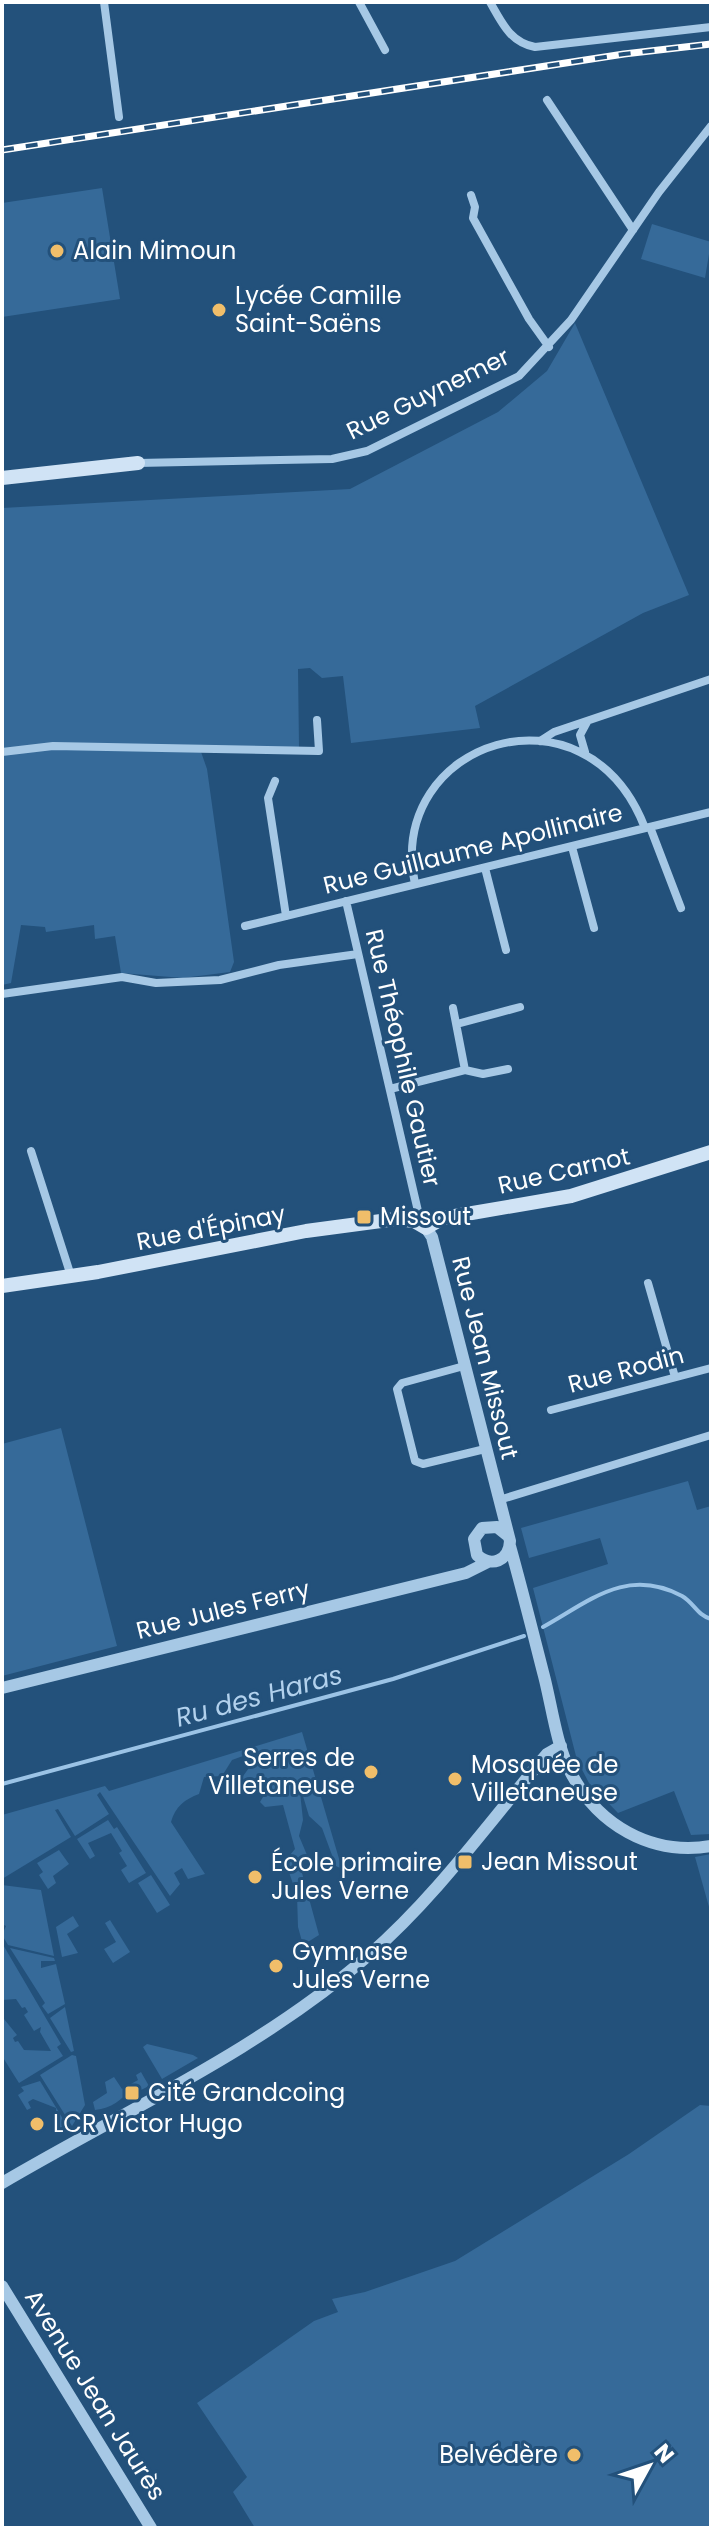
<svg xmlns="http://www.w3.org/2000/svg" width="713" height="2530" font-family="Poppins,sans-serif">
<style>
.green{fill:#366a99}
.lines{fill:none;stroke-linecap:round;stroke-linejoin:round}
.stream{stroke:#9bc3e6;stroke-width:4}
.minor{stroke:#a6c8e5;stroke-width:8}
.tertiary{stroke:#a6c8e5;stroke-width:12}
.secondary{stroke:#d0e3f5;stroke-width:14}
.rail-casing{stroke:#fff;stroke-width:7}
.rail{stroke:#23517b;stroke-width:4;stroke-dasharray:12;stroke-linecap:butt}
.poi-dot{fill:#f0be6a;stroke:#23517b;stroke-width:3}
.labels{text-anchor:middle;stroke-width:6;stroke-linejoin:round;paint-order:stroke}
.poi-label{font-size:24px;fill:#fff;stroke:#23517b;text-anchor:start}
.street-label{font-size:24px;fill:#fff;stroke:#23517b}
.water-label{font-size:26px;font-style:italic;fill:#b2d1ed;stroke:#23517b}
</style>
<rect width="100%" height="100%" fill="#23517b"/>
<path class="green" d="M102 188 120 299 2 317V203Z
M652 224 711 242 705 278 641 259Z
M575 323 689 595 643 613 475 706 480 728 351 743 343 676 322 678 310 668 298 669 299 747 200 749 207 769 234 962 230 972 183 978 121 973 115 936 95 939 94 925 46 932 45 927 21 925 11 983 2 985V508L350 489 498 412 547 371Z
M61 1428 117 1646 2 1676V1444Z
M688 1481 697 1510 711 1506V1834L691 1835 674 1791 618 1813 589 1783 577 1760 533 1588 608 1564 600 1538 529 1558 521 1528Z
M302 1732 342 1869 336 1866 322 1828 309 1816 299 1783 303 1820 299 1836 307 1855 299 1862 319 1935 303 1945 298 1927 297 1895 285 1861 295 1849 283 1805 265 1807 260 1802 266 1792 262 1785 250 1790 243 1787 241 1779 251 1765 243 1756 232 1760 222 1776 204 1777 199 1794C185 1799 175 1807 171 1822L205 1874 188 1879 182 1868 174 1873 180 1884 170 1896 100 1792 97 1795 109 1814 75 1836 58 1809 55 1810 71 1837 2 1879V1815L105 1786 109 1791Z
M108 1820 114 1829 117 1827 146 1873 129 1883 121 1870 127 1866 119 1853 122 1851 111 1833 88 1843 95 1856 90 1859 77 1839Z
M59 1850 69 1864 53 1876 56 1883 48 1889 39 1875 43 1872 37 1863Z
M711 1854V1914L695 1857Z
M151 1875 170 1905 157 1913 138 1883Z
M2 1885 41 1890 54 1956 8 1945 2 1935 6 1926 2 1924Z
M73 1916 79 1926 67 1934 78 1953 62 1957 56 1927Z
M110 1920 130 1952 113 1963 104 1949 116 1942 105 1923Z
M2 1943 61 2044 57 2047 63 2056 19 2083 2 2056 4 2019 17 2035 13 2038 15 2042 18 2041 24 2050 51 2051 40 2032 41 2027 34 2031 24 2015 28 2012 25 2007 22 2008 16 1999 2 2000Z
M10 1948 54 1958 55 1961H41V1968L56 1964 65 2004 48 2014 42 2006 45 2003Z
M65 2007 74 2051 71 2052 50 2018Z
M147 2044 193 2055 198 2058 162 2079 143 2047Z
M72 2055 76 2056 85 2105 72 2126 40 2075Z
M141 2072 149 2086 139 2091 131 2089C121 2100 112 2108 95 2110L93 2102 107 2093 105 2082 114 2077 122 2089 138 2080 136 2075Z
M40 2081 66 2124 58 2130 56 2108 33 2099 28 2102 31 2108 27 2110 18 2095 24 2091 21 2087Z
M700 2105 711 2106V2528H255L233 2492 247 2477 197 2403 314 2321 338 2312 332 2299 365 2292 455 2261 629 2154Z"/>
<g class="lines">
<path class="stream" d="M543 1627C591 1600 627 1567 682 1596 694 1603 697 1615 711 1619
M2 1784 393 1679 524 1636"/>
<path class="minor" d="M104 2 119 117
M359 2 385 50
M490 2C502 23 510 42 535 47L711 27
M547 100 633 230
M471 195 475 207 473 218 529 319 549 347
M138 463 332 459 367 451 519 376 571 320 659 192 711 126
M540 741 554 732 711 679
M2 752 53 746 319 751 317 720
M585 752 580 735 587 722
M275 781 268 798 286 916
M650 827 681 908
M572 847 594 928
M485 868 506 950
M415 884C385 741 586 675 645 828
M346 901 421 1224
M245 926 711 812
M2 994 122 977 156 983 220 980 279 965 358 954
M453 1008 465 1070
M457 1024 520 1007
M390 1089 465 1070 483 1074 508 1069
M31 1151 71 1276
M648 1283 675 1377
M464 1366 402 1383 397 1389 415 1461 423 1464 485 1449
M551 1410 711 1368
M499 1500 711 1435"/>
<path class="tertiary" d="M426 1228 432 1237 510 1541C509 1561 491 1568 477 1555L474 1539 482 1528 497 1527 507 1535
M510 1546C522 1589 533 1633 544 1676 552 1707 556 1743 570 1771 597 1825 651 1856 711 1846
M2 1688 466 1573 488 1562
M2 2183C126 2110 260 2050 369 1955 436 1897 490 1821 547 1754L561 1746
M2 2286 151 2528"/>
<path class="secondary" d="M2 478 138 463
M2 1286 98 1272 306 1231 396 1219 414 1221 426 1228 443 1218 571 1196 711 1152"/>
<defs>
<path id="rail" d="M2 150 624 54 711 44"/>
</defs>
<use href="#rail" class="rail-casing"/>
<use href="#rail" class="rail"/>
</g>
<g class="poi-dot">
<circle cx="57" cy="251" r="8"/>
<circle cx="219" cy="310" r="8"/>
<rect x="356" y="1209" width="16" height="16" rx="4"/>
<circle cx="371" cy="1772" r="8"/>
<circle cx="455" cy="1779" r="8"/>
<rect x="457" y="1854" width="16" height="16" rx="4"/>
<circle cx="255" cy="1877" r="8"/>
<circle cx="276" cy="1966" r="8"/>
<rect x="124" y="2085" width="16" height="16" rx="4"/>
<circle cx="37" cy="2124" r="8"/>
<circle cx="574" cy="2455" r="8"/>
</g>
<g class="labels">
<g class="poi-label">
<text x="73" y="259">Alain Mimoun</text>
<text x="235" y="304">Lycée Camille<tspan x="235" dy="28">Saint-Saëns</tspan></text>
<text x="380" y="1225">Missout</text>
<text x="355" y="1766" text-anchor="end">Serres de<tspan x="355" dy="28">Villetaneuse</tspan></text>
<text x="471" y="1773">Mosquée de<tspan x="471" dy="28">Villetaneuse</tspan></text>
<text x="481" y="1870">Jean Missout</text>
<text x="271" y="1871">École primaire<tspan x="271" dy="28">Jules Verne</tspan></text>
<text x="292" y="1960">Gymnase<tspan x="292" dy="28">Jules Verne</tspan></text>
<text x="148" y="2101">Cité Grandcoing</text>
<text x="53" y="2132">LCR Victor Hugo</text>
<text x="558" y="2463" text-anchor="end">Belvédère</text>
</g>
<g class="street-label">
<text transform="translate(428 394) rotate(-26)" y="8">Rue Guynemer</text>
<text transform="translate(473 849) rotate(-14)" y="8">Rue Guillaume Apollinaire</text>
<text transform="translate(403 1058) rotate(77)" y="8">Rue Théophile Gautier</text>
<text transform="translate(564 1171) rotate(-13)" y="8">Rue Carnot</text>
<text transform="translate(211 1228) rotate(-11)" y="8">Rue d'Épinay</text>
<text transform="translate(485 1358) rotate(76)" y="8">Rue Jean Missout</text>
<text transform="translate(626 1370) rotate(-15)" y="8">Rue Rodin</text>
<text transform="translate(223 1610) rotate(-14)" y="8">Rue Jules Ferry</text>
<text transform="translate(95 2395) rotate(58)" y="8">Avenue Jean Jaurès</text>
</g>
<g class="water-label">
<text transform="translate(259 1696) rotate(-15)" y="9">Ru des Haras</text>
</g>
</g>
<rect width="713" height="2530" fill="none" stroke="#ffffff" stroke-width="8"/>
<g transform="translate(649 2466) rotate(50)" stroke="#23517b" stroke-width="6" paint-order="stroke">
<path d="M0-6L14 30L0 20L-14 30Z" fill="#ffffff"/>
<text y="-12" font-size="22" font-weight="bold" text-anchor="middle" fill="#ffffff">N</text>
</g>
</svg>
